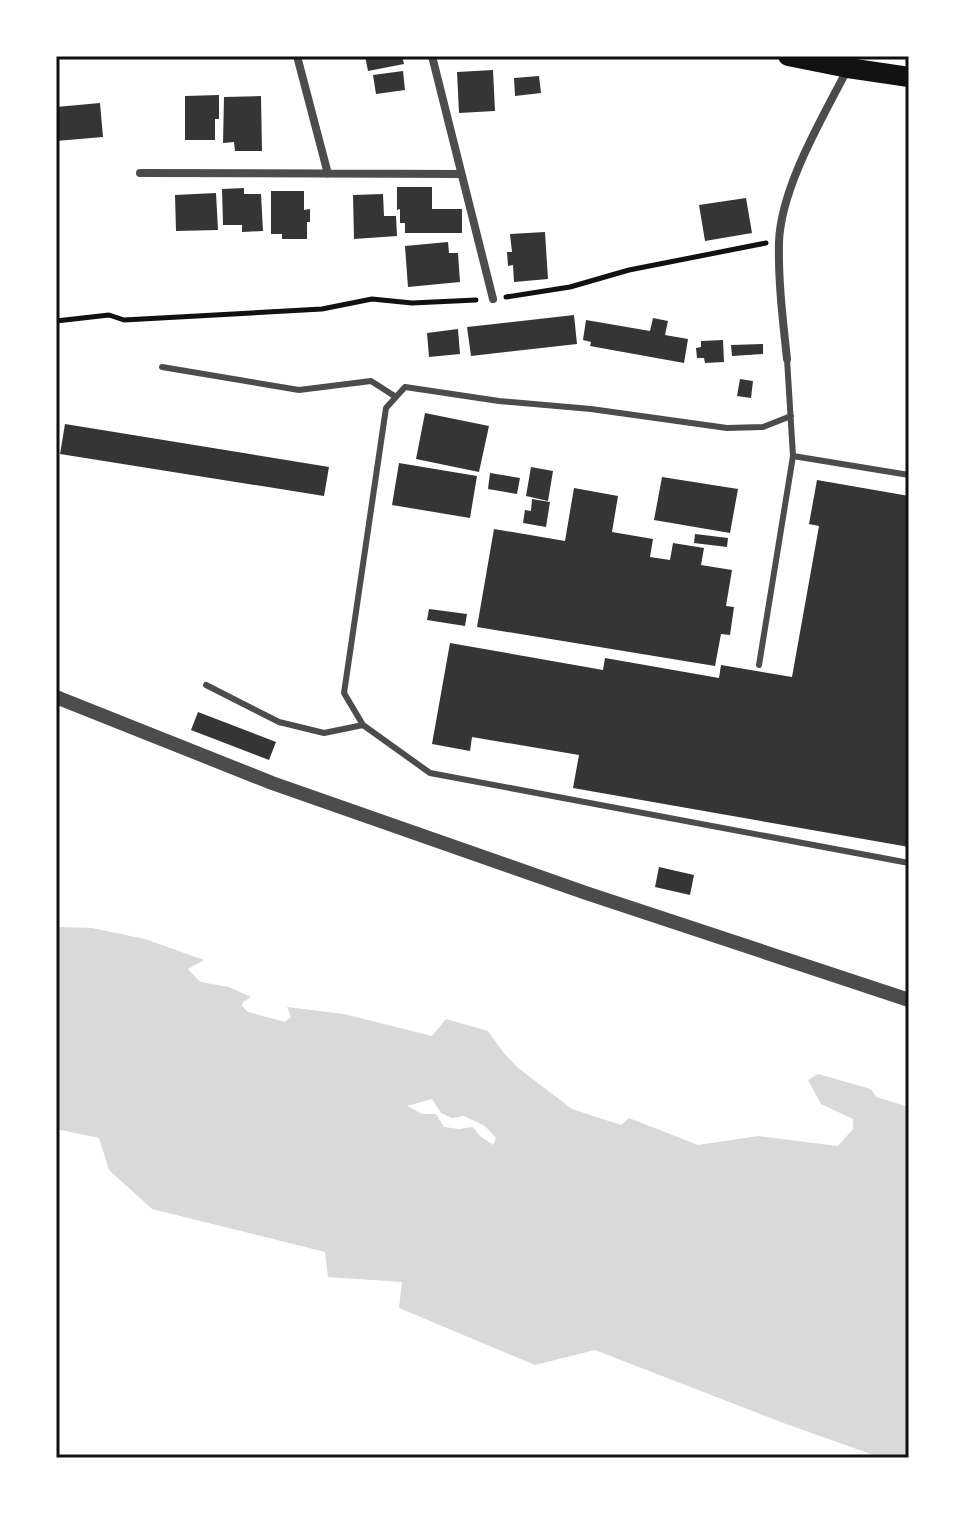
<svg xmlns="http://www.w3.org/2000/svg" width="965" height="1514" font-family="'IBM Plex Serif',serif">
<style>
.water{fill:#d9d9d9;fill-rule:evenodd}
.building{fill:#353535}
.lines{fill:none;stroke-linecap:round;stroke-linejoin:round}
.path{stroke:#111;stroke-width:5}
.service{stroke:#4c4c4c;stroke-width:6}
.minor{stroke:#4c4c4c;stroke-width:8}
.tertiary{stroke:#4c4c4c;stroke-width:14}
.trunk{stroke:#111;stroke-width:20}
.neatline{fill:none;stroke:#111;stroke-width:3}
</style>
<rect width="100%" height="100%" fill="#fff"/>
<path class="water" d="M56 927 92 928 145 939 204 960 188 969 200 982 229 987 251 997 243 1002 242 1006 248 1012 285 1022 291 1017 287 1007 344 1014 432 1036 446 1019 488 1031 503 1052 517 1067 572 1109 621 1125 629 1118 698 1145 758 1136 838 1146 853 1129V1119L821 1104 808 1080 818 1074 871 1089 876 1097 909 1107V1458H882L786 1424 595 1350 535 1365 399 1308 402 1282 328 1277 325 1252 152 1209 109 1170 99 1138 56 1129ZM432 1099 441 1113 452 1118 464 1116 485 1126 496 1138 493 1145 480 1136 473 1127 459 1129 444 1127 436 1114H422L407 1106Z"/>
<path class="building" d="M365 56H402L404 64 368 71Z
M493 70 495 111 459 113 457 72Z
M403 71 405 90 376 94 373 75Z
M539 76 541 93 515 96 514 78Z
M219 95V119H215V140H185V96Z
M261 96 262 151H235L234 142 223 143 224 97Z
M100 103 103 137 56 141V107Z
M397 187H432V209H462V233H405V223H400V209L397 210Z
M244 188V194H261L263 231 242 232V225H223L222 189Z
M271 191H304V210L310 209V222H307V239H282V234H271Z
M216 193 218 230 176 231 175 195Z
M383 194 384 216H396L397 236 354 239 353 195Z
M746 198 752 233 705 241 699 205Z
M545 232 548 279 514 282 513 265 508 266 507 252H512L510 234Z
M448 242 449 253H458L460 282 408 287 405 246Z
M574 315 577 344 471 356 467 327Z
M653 318 668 321 665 335 688 339 684 363 590 346 591 342 583 340 586 320 650 331Z
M458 329 460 354 429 357 427 333Z
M723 340 724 362 705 363 704 358H697L696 348 701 347V341Z
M763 344V354L732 356 731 345Z
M740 379 753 381 751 398 737 396Z
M425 413 489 426 479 472 416 459Z
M65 424 329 467 324 496 60 454Z
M399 463 477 476 470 518 392 505Z
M531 467 553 471 548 501 526 496Z
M490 473 520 478 517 494 488 489Z
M662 477 738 489 730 533 654 520Z
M817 480 909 496V847L573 788 579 755 472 737 470 751 432 744 450 643 603 670 605 658 719 678 721 665 792 677 819 526 809 524Z
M574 488 618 496 612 532 653 539 650 557 670 560 673 543 704 548 701 565 732 570 726 606 734 607 730 635 721 634 715 666 477 627 494 529 565 541Z
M532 499 550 502 546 527 523 523 525 510 531 511Z
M695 534 728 538 727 547 694 543Z
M429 609 467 614 465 626 427 620Z
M198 712 276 742 269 760 191 730Z
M659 867 694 875 690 895 655 887Z"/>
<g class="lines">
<path class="path" d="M506 297 570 287 629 270 766 243
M56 321 109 315 124 320 322 309 372 299 412 303 476 300"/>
<path class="service" d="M162 367 299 390 371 381 396 397
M791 416 763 427 727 428 591 409 499 401 405 387 386 408 344 693 363 725 430 773 909 863
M793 456 909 475
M759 665 793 456 787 359
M206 685 279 722 324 733 363 725"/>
<path class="minor" d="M297 56 328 174
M432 56 493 299
M140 173 461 174
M787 359C783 321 778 281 779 242 781 187 822 119 847 70"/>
<path class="tertiary" d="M56 697 272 783 586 893 909 1000"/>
<path class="trunk" d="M788 56 848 68 909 77"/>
</g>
<rect width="965" height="1514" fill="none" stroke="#ffffff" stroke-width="116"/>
<rect x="58" y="58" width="849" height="1398" class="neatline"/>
</svg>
